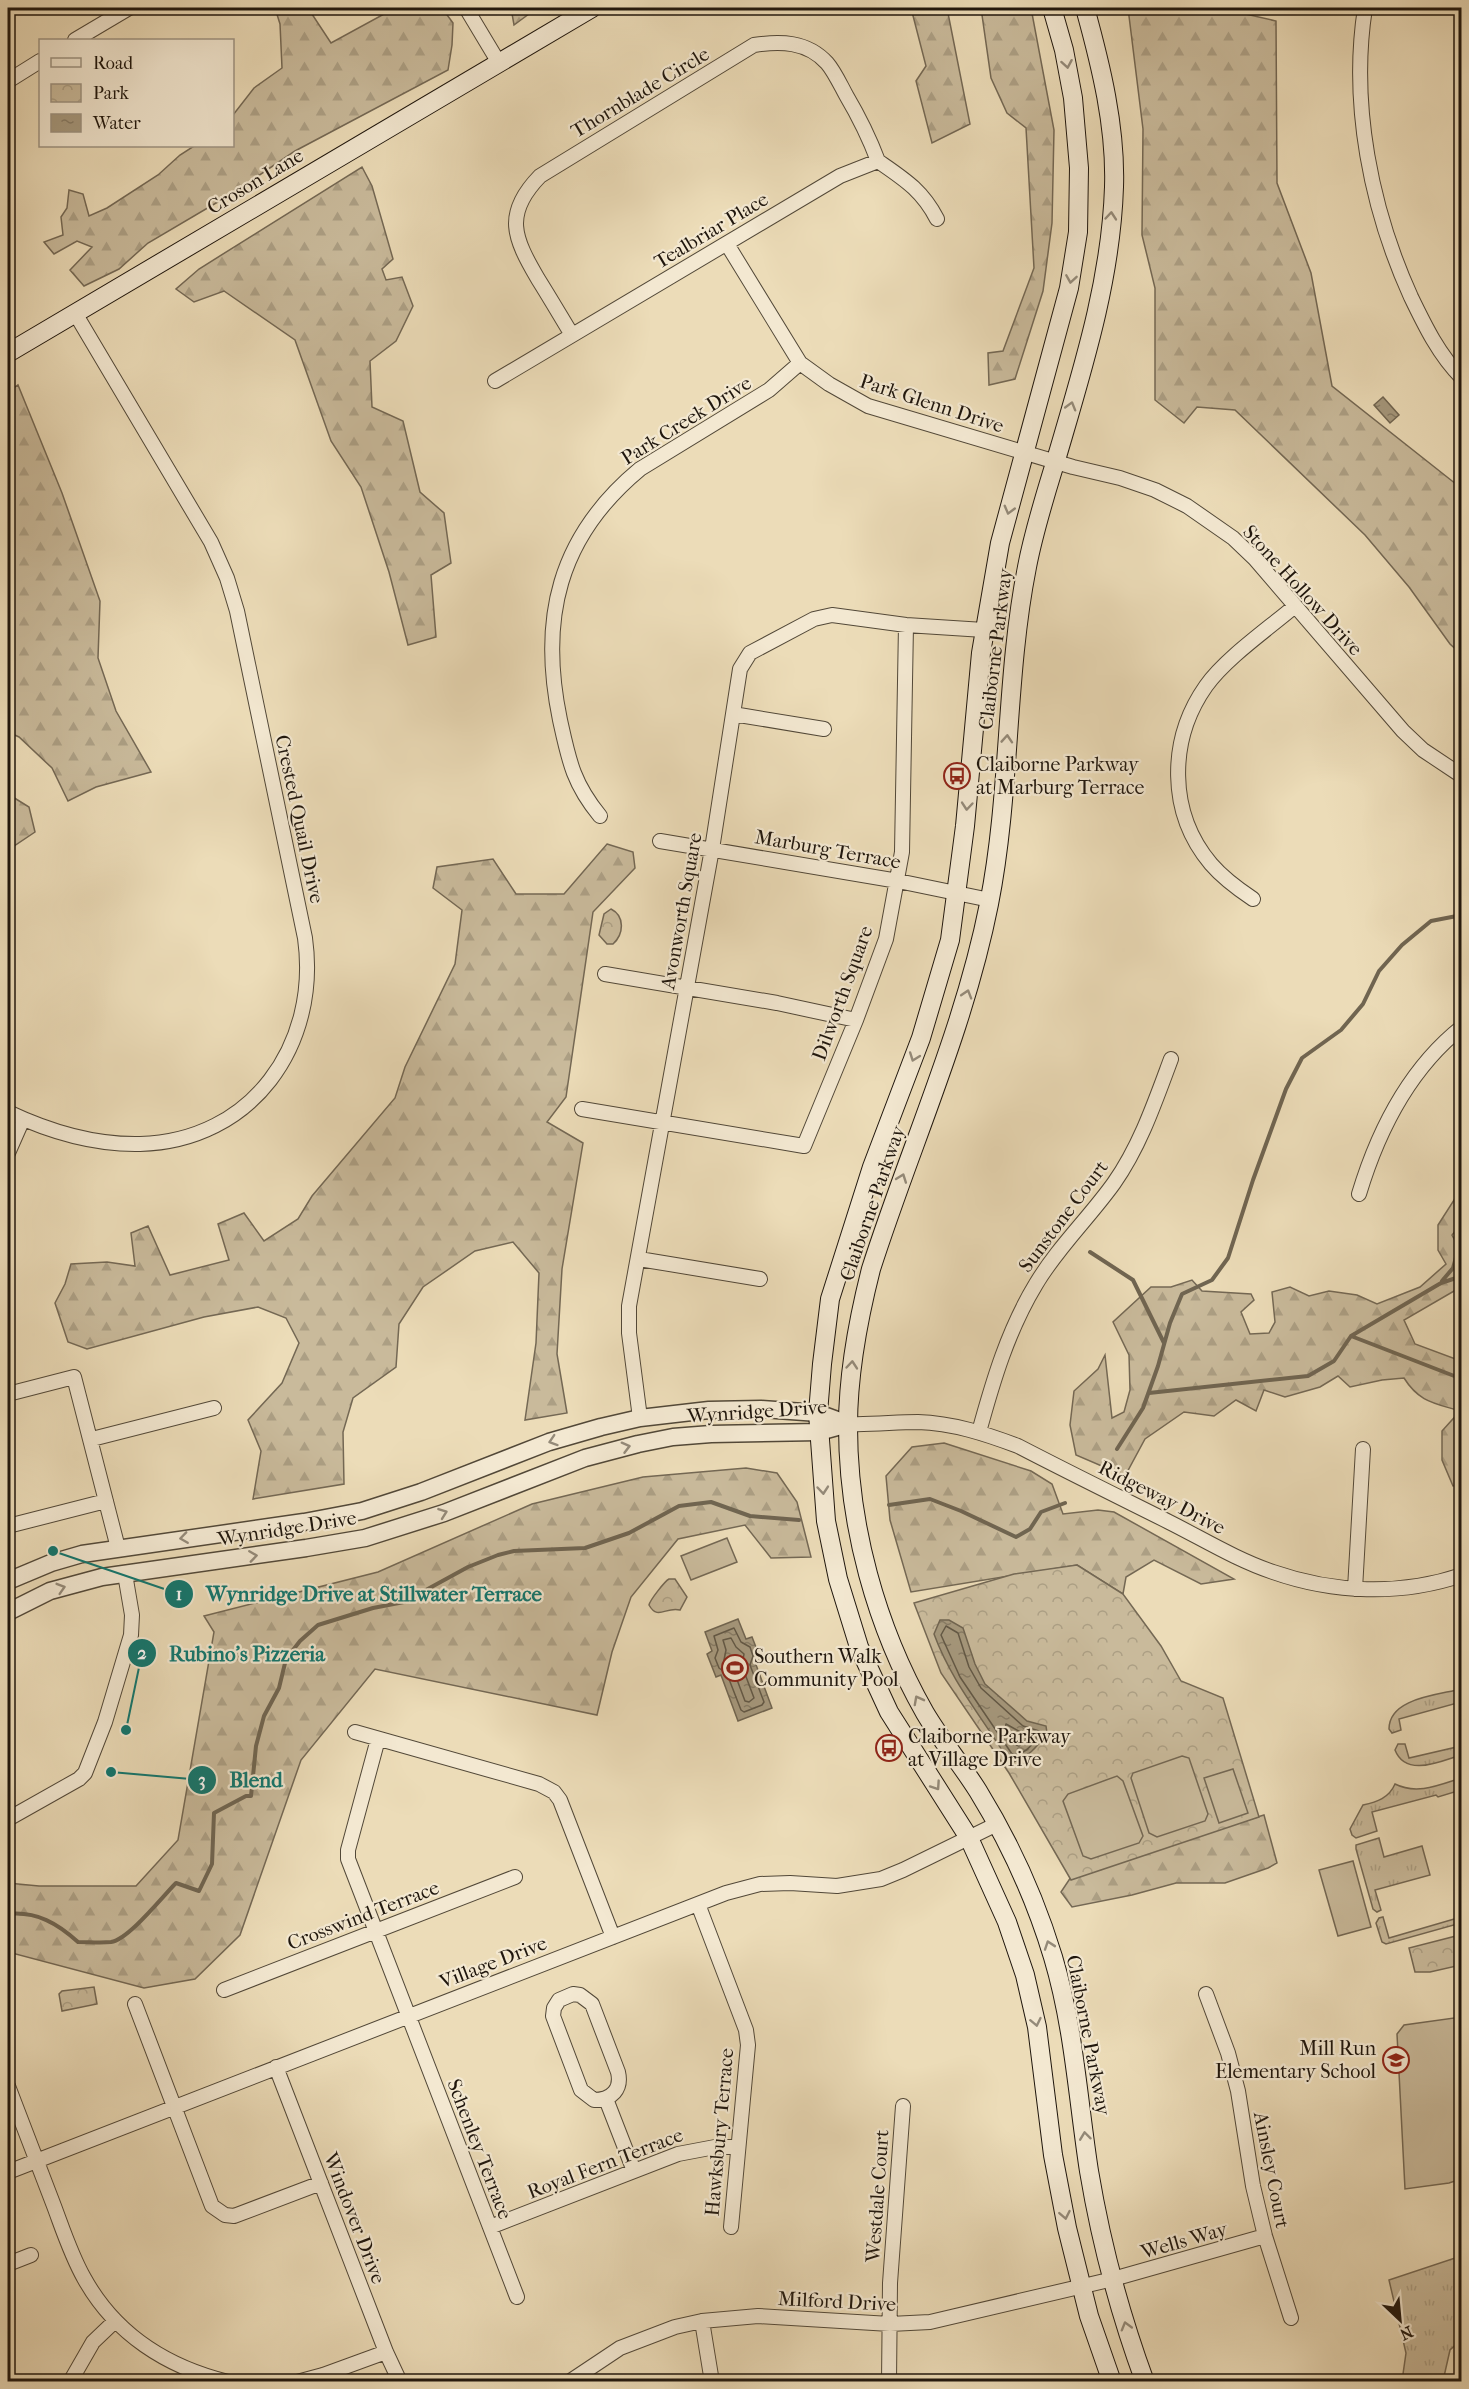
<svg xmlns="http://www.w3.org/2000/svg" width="1469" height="2389" font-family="'IM FELL French Canon',serif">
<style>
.grass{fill:url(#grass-tufts);stroke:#746854;stroke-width:1.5}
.forest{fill:url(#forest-firs);stroke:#746854;stroke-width:1.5}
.park{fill:url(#park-crowns);stroke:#746854;stroke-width:1.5}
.garden{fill:#c9ba9b;stroke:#746854;stroke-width:1.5}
.water{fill:url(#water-ripples);stroke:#706551;stroke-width:1.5}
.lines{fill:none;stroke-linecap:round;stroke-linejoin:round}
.shore{stroke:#625846;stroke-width:1.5}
.stream{stroke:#706551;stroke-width:4}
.minor-casing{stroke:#524838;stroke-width:16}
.tertiary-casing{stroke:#524838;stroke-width:19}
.secondary-casing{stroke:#1f160d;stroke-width:20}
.minor{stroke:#f3e8d1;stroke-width:14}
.tertiary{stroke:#f3e8d1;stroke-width:16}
.secondary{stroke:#f3e8d1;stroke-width:18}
.oneway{stroke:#948a79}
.labels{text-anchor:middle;stroke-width:4.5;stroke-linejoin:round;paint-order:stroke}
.street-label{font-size:20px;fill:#1f160d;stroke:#f3e8d1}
.poi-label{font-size:20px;fill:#1f160d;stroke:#f3e8d1;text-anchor:start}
.leader{fill:none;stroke:#0f766e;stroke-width:2}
.callout-dot{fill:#0f766e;stroke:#f3e8d1;stroke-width:2}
.mark-label{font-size:18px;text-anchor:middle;font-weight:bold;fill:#fff}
.callout-label{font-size:21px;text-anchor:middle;font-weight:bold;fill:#0f766e;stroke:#f3e8d1;stroke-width:4.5;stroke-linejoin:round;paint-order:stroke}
</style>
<defs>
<pattern id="grass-tufts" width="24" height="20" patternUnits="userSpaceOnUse" patternTransform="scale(1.5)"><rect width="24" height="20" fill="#c9ba9b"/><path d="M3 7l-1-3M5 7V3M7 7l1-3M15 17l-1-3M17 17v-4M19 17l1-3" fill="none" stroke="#ac9f84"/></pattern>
<pattern id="forest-firs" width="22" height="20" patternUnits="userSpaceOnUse" patternTransform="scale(1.5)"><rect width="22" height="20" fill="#c9ba9b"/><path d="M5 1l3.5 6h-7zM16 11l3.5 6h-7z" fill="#ac9f84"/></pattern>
<pattern id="park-crowns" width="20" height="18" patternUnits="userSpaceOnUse" patternTransform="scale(1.5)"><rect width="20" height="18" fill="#c9ba9b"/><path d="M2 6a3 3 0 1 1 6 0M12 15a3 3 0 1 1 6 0" fill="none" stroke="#ac9f84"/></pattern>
<pattern id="water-ripples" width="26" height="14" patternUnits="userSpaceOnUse" patternTransform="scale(1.5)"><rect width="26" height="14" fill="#a6997e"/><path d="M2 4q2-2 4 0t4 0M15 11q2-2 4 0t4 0" fill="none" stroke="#877c66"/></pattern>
</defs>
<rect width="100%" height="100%" fill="#ecdcb8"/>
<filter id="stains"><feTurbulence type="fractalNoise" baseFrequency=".00333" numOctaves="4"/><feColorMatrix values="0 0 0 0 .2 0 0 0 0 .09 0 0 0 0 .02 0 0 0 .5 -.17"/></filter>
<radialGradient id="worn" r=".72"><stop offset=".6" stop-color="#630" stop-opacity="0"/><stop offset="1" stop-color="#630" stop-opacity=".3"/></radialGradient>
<path class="grass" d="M1461 1689V1702L1399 1719 1401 1730 1392 1733 1389 1729C1389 1698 1438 1695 1461 1689Z
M1398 1744H1405L1409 1758 1461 1746V1755C1441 1761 1406 1778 1395 1750Z
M1461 1778V1790L1438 1797 1436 1795 1372 1812 1377 1831 1356 1838 1352 1835 1350 1829 1363 1805C1377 1802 1389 1798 1395 1784 1417 1795 1439 1785 1461 1778Z
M1379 1838 1384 1857 1422 1846 1430 1875 1375 1890 1381 1910 1377 1912 1373 1909 1356 1849V1845Z
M1383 1917 1389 1938 1461 1917V1923L1386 1944 1382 1942 1376 1923 1379 1918Z
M1461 2256V2340L1450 2350 1443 2381H1402L1406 2353 1389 2280Z"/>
<path class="forest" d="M275 8H308L331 43 395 8H442L453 23 452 45 448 70 295 151 233 193 148 243 119 269 84 286 70 270 92 247 77 241 54 254 44 242 63 235 61 217 67 208 69 190 83 194 89 216 107 208 158 175 180 155 194 146H232L233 115 254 88 282 68 280 24Z
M511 8H537L514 25Z
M911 8H947L970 124 932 143 916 81 926 66Z
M981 8H1031L1054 130 1052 223 1043 291 1015 379 989 385 988 353 1003 351 1034 268 1026 128 1007 113 991 78Z
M1128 8H1219L1276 21 1277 183 1311 273 1332 386 1461 488V563L1456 578 1461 594V654L1450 644 1409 587 1365 535 1235 410 1197 407 1184 423 1155 400V288L1142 235 1143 129Z
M362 167 372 186 393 259 382 269 386 280 402 277 413 306 396 341 370 361 372 407 403 421 420 492 444 513 451 563 431 575 436 637 408 645 389 572 361 487 331 441 295 340 224 291 194 302 176 289 199 269Z
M18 385 62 493 100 601 98 658 116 711 151 772 96 787 68 801 52 768 19 737 8 732V392Z
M8 794 29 807 35 832 8 850Z
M607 844 633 852 635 868 593 912 566 1097 547 1122 583 1143 562 1269 557 1354 567 1413 525 1420 536 1343 539 1273 513 1242 475 1251 423 1287 399 1324 396 1367 353 1398 343 1432 344 1484 253 1499 261 1451 248 1420 282 1383 299 1343 286 1318 258 1307 204 1317 87 1349 68 1342 55 1303 65 1284 71 1264 107 1262 135 1266 131 1233 148 1226 170 1275 229 1260 218 1224 244 1213 264 1241 298 1219 312 1196 395 1098 405 1067 455 964 462 910 433 888 437 867 493 859 516 894H564Z
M1461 1152V1224L1452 1235 1461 1252V1287L1404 1320 1415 1344 1461 1361V1485L1453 1486 1442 1460V1431L1460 1411C1434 1403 1419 1402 1404 1378L1382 1380 1350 1387 1338 1376 1320 1387 1285 1397 1264 1390 1256 1411 1236 1400 1214 1416 1184 1412 1145 1439 1125 1476 1076 1455 1070 1425 1074 1391 1098 1369 1105 1355 1112 1418 1124 1412 1130 1390 1129 1355 1113 1322 1151 1287H1171L1192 1280 1202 1291 1251 1294 1254 1300 1241 1312 1250 1334 1269 1333 1275 1322 1272 1292 1290 1287 1309 1296 1329 1291 1357 1295 1377 1304 1420 1287 1446 1264 1438 1250V1225L1456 1197 1459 1157Z
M944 1443 1031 1471 1052 1484 1063 1514 1098 1510 1114 1512 1234 1579 1201 1584 1154 1560 1126 1577 1123 1594 1077 1565 911 1592 890 1520 886 1476 912 1447Z
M746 1468 777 1473 797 1502 811 1557 771 1558 745 1525 678 1539 631 1597 612 1652 597 1715 375 1669 301 1760 240 1935 195 1979 144 1988 8 1952V1883L39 1886H136L178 1840 214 1632 204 1616 378 1572 532 1504 643 1477Z
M1264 1815 1277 1863 1268 1868 1225 1883H1176L1132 1895 1072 1907 1061 1892 1073 1874Z"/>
<path class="park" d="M611 909C625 916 624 934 613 944H607L599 935 604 914Z
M1077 1565 1123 1594 1161 1646 1181 1681 1223 1698 1259 1817 1071 1880 1009 1773 941 1673 914 1603 1014 1574Z
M669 1579H675L687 1597 680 1610C666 1606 658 1621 649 1605 650 1600 665 1581 669 1579Z
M1456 1936 1461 1965 1430 1972H1415L1409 1948Z
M94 1987 97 2004 62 2011 59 1994 62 1991Z"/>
<path class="garden" d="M727 1538 737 1562 691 1580 681 1556Z
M1182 1756 1189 1758 1208 1814 1205 1821 1157 1837 1149 1833 1131 1778 1133 1773Z
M1233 1769 1248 1813 1219 1823 1204 1778Z
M1117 1776 1123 1781 1143 1836 1139 1843 1091 1859 1083 1856 1063 1801 1068 1794Z
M1353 1861 1371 1927 1338 1936 1319 1870Z
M1461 2017V2179L1449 2183 1405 2189 1397 2034 1404 2025Z"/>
<path class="water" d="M1383 397 1399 415 1390 423 1374 405Z
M738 1619 746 1639 752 1637 761 1660 755 1662 772 1708 738 1721 721 1675 716 1677 707 1654 712 1651 705 1632Z
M940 1620H949L963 1628 975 1664 985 1684 1027 1721 1046 1726 1047 1733C1036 1748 1028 1758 1010 1763 983 1718 952 1683 934 1634Z"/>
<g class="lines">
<path class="shore" d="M946 1626 958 1633 969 1667 981 1688 1023 1726 1039 1731C1036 1742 1025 1756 1012 1754L960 1677 941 1635Z
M734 1628 741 1642 750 1647 753 1656 750 1665 764 1702 762 1705 744 1712 741 1710 727 1674 719 1668 715 1658 718 1650 714 1636Z
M731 1638 736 1647 744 1654 742 1666 754 1698 749 1702 745 1701 733 1669 724 1660 726 1650 723 1640Z
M1006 1724 1026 1735V1740L1019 1746 1016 1745 1005 1728Z"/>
<path class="stream" d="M1090 1252 1133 1280 1164 1343
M1442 1281 1453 1268 1462 1236
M1351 1336 1462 1379
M1149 1393 1308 1376 1334 1361 1351 1336 1441 1283 1462 1276
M1117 1449 1143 1408 1158 1366 1170 1323 1182 1294 1212 1280 1228 1258 1253 1180 1286 1089 1302 1058 1341 1030 1363 1004 1379 971 1402 945 1431 921 1462 915
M889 1505 930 1499 961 1511 1016 1537 1030 1529 1041 1512 1065 1503
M8 1914C37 1911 58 1924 78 1942 89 1942 101 1943 111 1942 129 1939 162 1897 176 1883L199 1891 212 1864 214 1813 246 1796H251L256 1746 264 1716 279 1688 286 1659 300 1641 318 1625 373 1608 404 1602 468 1567 498 1555 514 1551 585 1548 629 1533 679 1506 711 1502 750 1516 799 1520"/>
<defs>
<path id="minor" d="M466 8 499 63
M1365 8C1350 104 1371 209 1411 297 1425 326 1439 355 1462 378
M75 40 129 8
M8 81 40 61
M727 244 800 363 829 384 868 406 1073 467 1120 478 1155 490 1187 506 1233 538 1255 559 1403 731 1423 750 1462 776
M572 335C561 317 550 298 538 279 514 238 503 214 540 176L754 45C780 41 807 41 827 63 834 71 840 84 846 95 859 117 869 137 878 161
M495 381 840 176 878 161C904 179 922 190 937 219
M733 714 824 729
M600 816C573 783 569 761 560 720 539 619 558 537 640 469L769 390 800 363
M660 841 898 881 990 900
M1253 899C1238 889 1223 878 1211 864 1168 813 1168 740 1206 686 1226 658 1268 629 1295 606
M605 974 777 1003 856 1020
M582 1109 804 1146 856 1020 886 939 902 852 906 625
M8 1112C48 1131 95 1145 140 1144 252 1141 320 1045 305 938L237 611 227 578 211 542 75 313
M8 1153 23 1119
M1359 1194C1378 1131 1409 1069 1462 1027
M639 1259 760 1279
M8 1394 74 1377 118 1548
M640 1418 629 1333V1306L712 849 740 669 750 653 814 619 832 615 906 625 984 630
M848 1424C872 1425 895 1422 918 1422 953 1423 986 1434 1018 1446 1068 1472 1119 1497 1169 1522 1203 1539 1237 1560 1273 1572 1333 1593 1400 1596 1462 1575
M979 1432C993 1381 1008 1330 1036 1284 1058 1247 1089 1218 1114 1183 1140 1146 1155 1102 1171 1059
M92 1439 214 1408
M8 1526 106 1501
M1355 1589 1363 1449
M355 1732 539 1784 554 1792 560 1800 613 1937
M378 1739 348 1850V1859L517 2297
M8 1819 79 1779 85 1773 105 1722 131 1635 132 1615 125 1574
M698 1904 746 2030 748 2045 731 2227
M224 1990 515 1877
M573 1994 580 1995 592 2004 618 2072C622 2089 612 2100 594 2100L581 2090 553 2016 554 2008 559 2000Z
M1206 1994 1228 2053 1238 2091 1253 2186 1265 2236 1291 2318
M135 2004 212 2206 225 2215 234 2216 321 2183
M276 2067 386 2352 400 2382
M8 2086C23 2126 39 2166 54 2206 63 2230 71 2255 84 2278 115 2334 167 2367 228 2382
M606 2099 634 2171
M8 2172 726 1893 760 1884 790 1883 837 1886 881 1879 903 1870 997 1824
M490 2227 678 2154 715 2147H737
M8 2264 31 2255
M702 2321 712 2382
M70 2382 93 2342 115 2321
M297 2382 323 2375 386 2352
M569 2382 620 2348 675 2327 702 2321 758 2316 890 2324 930 2322 1113 2279 1265 2236
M889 2382 890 2283 903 2106"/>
<path id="tertiary" d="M8 1581 51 1563 82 1554 304 1522 362 1511 421 1492 549 1442 601 1427 640 1418 709 1410 761 1409 818 1413 848 1424
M8 1612 50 1591 102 1577 306 1548 365 1538 444 1513 585 1458 638 1444 673 1437 711 1434 819 1432 848 1424"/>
<path id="secondary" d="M1052 8 1064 50 1073 98 1079 168 1078 232 1069 288 1000 543 981 653 965 826 950 940 921 1038 872 1167 830 1299 822 1364 818 1413 826 1521 838 1579 859 1647 889 1712 969 1838 1007 1922 1025 1975 1037 2027 1053 2155 1067 2228 1089 2316 1112 2382
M1085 8C1101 66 1116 127 1114 187 1111 281 1082 371 1056 460 1045 496 1034 530 1027 567 1005 678 1011 793 989 904 964 1030 910 1147 871 1269 858 1320 848 1373 848 1426 848 1525 876 1627 925 1713 941 1740 961 1764 978 1791 1010 1843 1035 1898 1053 1957 1074 2027 1078 2100 1089 2171 1101 2243 1120 2314 1145 2382
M8 353 592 8"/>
</defs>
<use href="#minor" class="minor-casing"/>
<use href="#tertiary" class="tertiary-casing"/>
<use href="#secondary" class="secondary-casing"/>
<use href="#minor" class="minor"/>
<use href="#tertiary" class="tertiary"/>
<use href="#secondary" class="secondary"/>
</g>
<defs><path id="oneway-chevron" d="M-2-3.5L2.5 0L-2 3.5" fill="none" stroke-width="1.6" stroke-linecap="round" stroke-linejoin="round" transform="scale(1.5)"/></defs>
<g class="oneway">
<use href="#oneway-chevron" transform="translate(1067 64) rotate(80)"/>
<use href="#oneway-chevron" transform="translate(1111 216) rotate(-85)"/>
<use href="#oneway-chevron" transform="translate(1071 279) rotate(99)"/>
<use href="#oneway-chevron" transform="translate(1071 406) rotate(-74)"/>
<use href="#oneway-chevron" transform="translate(1009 510) rotate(105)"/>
<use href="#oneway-chevron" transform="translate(1007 739) rotate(-86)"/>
<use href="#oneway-chevron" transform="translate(967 806) rotate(95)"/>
<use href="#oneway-chevron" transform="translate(967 994) rotate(-73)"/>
<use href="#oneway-chevron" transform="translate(914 1057) rotate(110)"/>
<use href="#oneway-chevron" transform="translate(902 1178) rotate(-70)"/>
<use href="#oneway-chevron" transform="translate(852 1365) rotate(-85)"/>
<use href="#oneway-chevron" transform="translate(553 1441) rotate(162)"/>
<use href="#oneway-chevron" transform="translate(626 1447) rotate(-15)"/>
<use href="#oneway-chevron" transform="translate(823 1490) rotate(85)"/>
<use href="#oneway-chevron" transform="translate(443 1513) rotate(-20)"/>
<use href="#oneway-chevron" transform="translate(184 1538) rotate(172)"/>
<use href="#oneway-chevron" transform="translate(253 1556) rotate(-8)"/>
<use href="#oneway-chevron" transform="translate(61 1588) rotate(-17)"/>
<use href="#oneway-chevron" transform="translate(918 1700) rotate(-118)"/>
<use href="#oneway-chevron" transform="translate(936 1786) rotate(56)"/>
<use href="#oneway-chevron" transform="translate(1049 1945) rotate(-109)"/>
<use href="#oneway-chevron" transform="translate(1036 2022) rotate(78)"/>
<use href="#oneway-chevron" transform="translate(1085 2136) rotate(-97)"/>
<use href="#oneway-chevron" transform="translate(1065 2215) rotate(79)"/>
<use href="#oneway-chevron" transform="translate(1126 2326) rotate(-106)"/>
</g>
<defs>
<symbol id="bus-ring" viewBox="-11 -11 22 22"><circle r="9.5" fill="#f3e8d1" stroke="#8f2418" stroke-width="1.5"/><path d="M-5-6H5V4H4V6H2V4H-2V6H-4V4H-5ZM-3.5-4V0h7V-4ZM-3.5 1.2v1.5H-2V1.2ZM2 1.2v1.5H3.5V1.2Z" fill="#8f2418"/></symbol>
<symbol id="stadium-ring" viewBox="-11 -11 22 22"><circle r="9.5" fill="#f3e8d1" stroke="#8f2418" stroke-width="1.5"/><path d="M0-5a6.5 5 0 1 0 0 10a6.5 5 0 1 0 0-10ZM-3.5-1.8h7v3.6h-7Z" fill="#8f2418"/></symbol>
<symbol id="school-ring" viewBox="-11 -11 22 22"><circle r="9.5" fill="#f3e8d1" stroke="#8f2418" stroke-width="1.5"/><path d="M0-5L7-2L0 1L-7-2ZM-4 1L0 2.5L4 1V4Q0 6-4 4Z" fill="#8f2418"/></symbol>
</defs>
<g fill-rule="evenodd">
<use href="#bus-ring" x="942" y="761" width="30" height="30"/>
<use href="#stadium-ring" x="720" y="1653" width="30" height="30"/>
<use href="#bus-ring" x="874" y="1733" width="30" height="30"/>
<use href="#school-ring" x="1381" y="2045" width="30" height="30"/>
</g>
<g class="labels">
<g class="street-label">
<text transform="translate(640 92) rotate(-31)" y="7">Thornblade Circle</text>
<text transform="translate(255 181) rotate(-31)" y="7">Croson Lane</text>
<text transform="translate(711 230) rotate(-31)" y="7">Tealbriar Place</text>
<text transform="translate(932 403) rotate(18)" y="7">Park Glenn Drive</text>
<text transform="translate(686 420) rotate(-32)" y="7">Park Creek Drive</text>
<text transform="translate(1303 590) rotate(48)" y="7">Stone Hollow Drive</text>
<text transform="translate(995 649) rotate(-83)" y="7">Claiborne Parkway</text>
<text transform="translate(300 819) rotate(78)" y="7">Crested Quail Drive</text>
<text transform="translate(828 849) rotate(10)" y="7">Marburg Terrace</text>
<text transform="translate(681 911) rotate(-80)" y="7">Avonworth Square</text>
<text transform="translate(842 993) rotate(-70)" y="7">Dilworth Square</text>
<text transform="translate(872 1203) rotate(-71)" y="7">Claiborne Parkway</text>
<text transform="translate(1063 1216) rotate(-53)" y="7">Sunstone Court</text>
<text transform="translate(757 1411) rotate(-4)" y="7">Wynridge Drive</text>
<text transform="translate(1162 1497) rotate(27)" y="7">Ridgeway Drive</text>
<text transform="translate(287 1528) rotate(-9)" y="7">Wynridge Drive</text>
<text transform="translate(363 1915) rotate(-21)" y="7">Crosswind Terrace</text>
<text transform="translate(493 1962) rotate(-21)" y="7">Village Drive</text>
<text transform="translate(1089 2035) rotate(79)" y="7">Claiborne Parkway</text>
<text transform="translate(719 2132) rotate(-85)" y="7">Hawksbury Terrace</text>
<text transform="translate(480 2149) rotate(69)" y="7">Schenley Terrace</text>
<text transform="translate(605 2163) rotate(-21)" y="7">Royal Fern Terrace</text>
<text transform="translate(1272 2170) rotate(79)" y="7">Ainsley Court</text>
<text transform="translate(877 2196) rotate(-86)" y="7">Westdale Court</text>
<text transform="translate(355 2218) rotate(69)" y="7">Windover Drive</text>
<text transform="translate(1184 2240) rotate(-16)" y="7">Wells Way</text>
<text transform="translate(837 2301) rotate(3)" y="7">Milford Drive</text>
</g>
<g class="poi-label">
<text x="976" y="771">Claiborne Parkway<tspan x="976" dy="23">at Marburg Terrace</tspan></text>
<text x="754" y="1663">Southern Walk<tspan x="754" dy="23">Community Pool</tspan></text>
<text x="908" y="1743">Claiborne Parkway<tspan x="908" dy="23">at Village Drive</tspan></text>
<text x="1376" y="2055" text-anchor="end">Mill Run<tspan x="1376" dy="23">Elementary School</tspan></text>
</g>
</g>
<path class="leader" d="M53 1551L179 1594M126 1730L142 1653M111 1772L202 1780"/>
<g class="callout-dot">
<circle cx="53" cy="1551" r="6"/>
<circle cx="126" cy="1730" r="6"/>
<circle cx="111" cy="1772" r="6"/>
<circle cx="179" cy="1594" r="15"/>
<circle cx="142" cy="1653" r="15"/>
<circle cx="202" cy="1780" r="15"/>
</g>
<g class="mark-label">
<text x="179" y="1600">1</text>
<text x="142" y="1659">2</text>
<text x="202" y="1786">3</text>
</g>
<g class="callout-label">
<text x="374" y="1601">Wynridge Drive at Stillwater Terrace</text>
<text x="247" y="1661">Rubino's Pizzeria</text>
<text x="256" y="1787">Blend</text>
</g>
<rect width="1469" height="2389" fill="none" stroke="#ecdcb8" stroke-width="30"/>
<rect x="9" y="9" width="1451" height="2371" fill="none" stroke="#1f160d" stroke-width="3"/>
<rect x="15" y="15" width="1439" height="2359" fill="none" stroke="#1f160d" stroke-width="1.5"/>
<rect x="39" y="39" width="195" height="108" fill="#f3e8d1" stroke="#9e9483" stroke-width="1.5"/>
<rect x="51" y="58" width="30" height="9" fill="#f3e8d1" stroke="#9e9483" stroke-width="1.5"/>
<text x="93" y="69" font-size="18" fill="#1f160d">Road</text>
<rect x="51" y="84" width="30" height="18" fill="url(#park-crowns)" stroke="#9e9483" stroke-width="1.5"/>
<text x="93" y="99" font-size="18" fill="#1f160d">Park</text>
<rect x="51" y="114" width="30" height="18" fill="url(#water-ripples)" stroke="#9e9483" stroke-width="1.5"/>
<text x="93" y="129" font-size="18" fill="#1f160d">Water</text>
<g transform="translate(1400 2320) rotate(154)" stroke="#f3e8d1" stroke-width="4.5" paint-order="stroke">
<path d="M0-4.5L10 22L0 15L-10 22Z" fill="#1f160d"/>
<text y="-9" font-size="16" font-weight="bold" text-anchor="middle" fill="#1f160d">N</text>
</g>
<rect width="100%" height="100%" filter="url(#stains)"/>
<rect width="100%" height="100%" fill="url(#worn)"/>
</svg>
